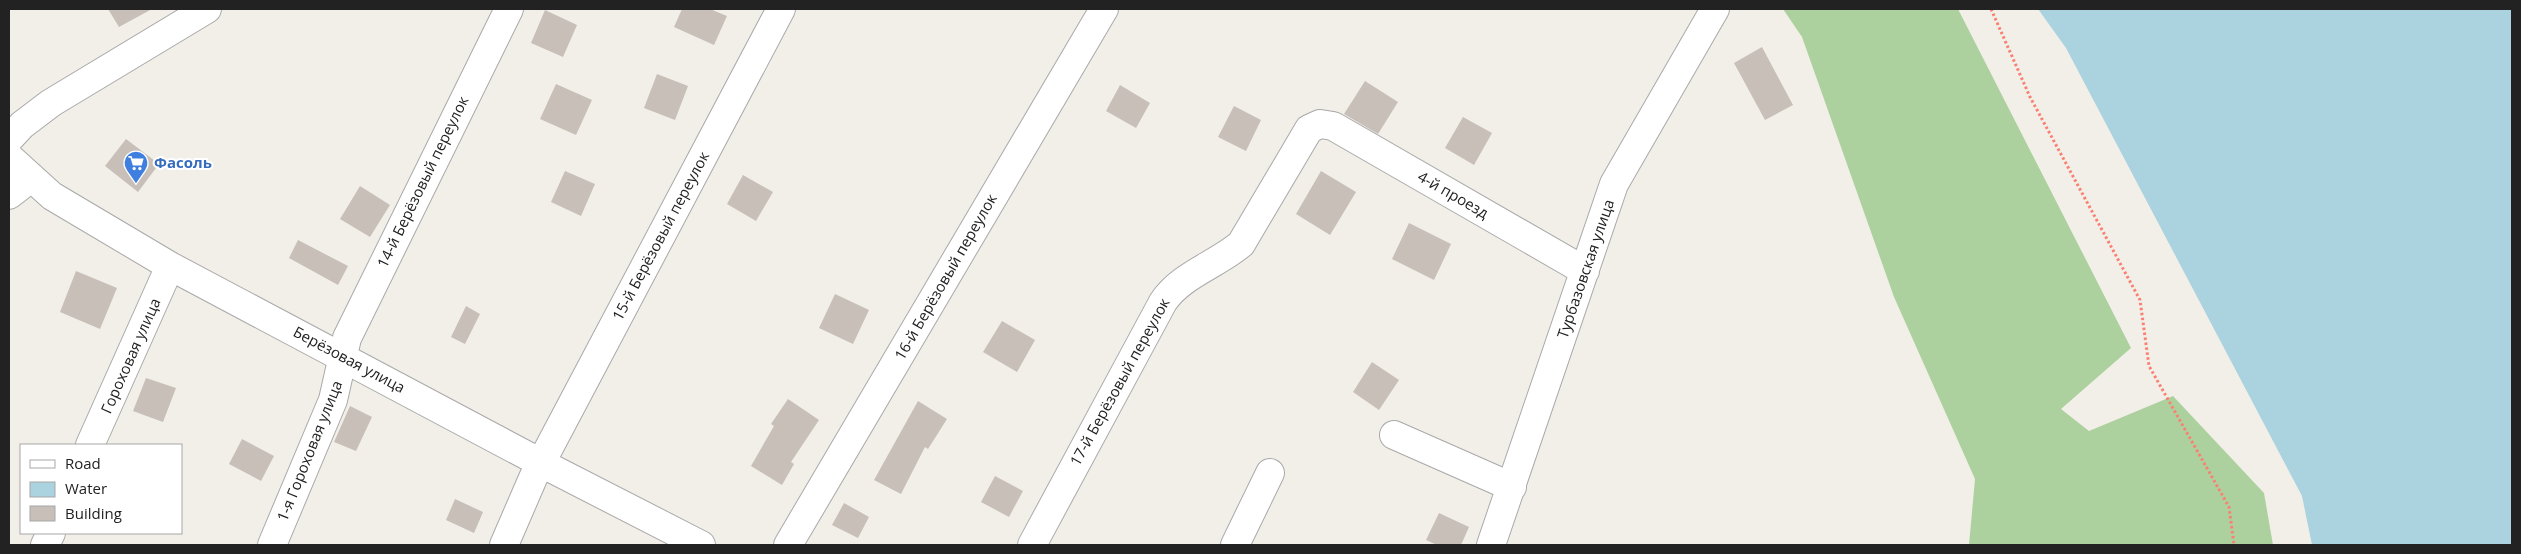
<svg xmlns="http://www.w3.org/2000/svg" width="2521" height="554" font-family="'Open Sans',sans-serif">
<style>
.forest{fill:#add19e}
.water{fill:#aad3df}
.building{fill:#c7bfb8}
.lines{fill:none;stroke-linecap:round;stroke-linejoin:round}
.minor-casing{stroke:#a9a9a9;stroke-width:30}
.path{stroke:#fa8072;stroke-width:3;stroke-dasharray:2.5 2.5;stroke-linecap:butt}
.minor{stroke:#fff;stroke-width:28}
.labels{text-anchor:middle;stroke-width:4;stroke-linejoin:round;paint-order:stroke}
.shop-label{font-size:15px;font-weight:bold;fill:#366cbe;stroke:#fff;text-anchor:start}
.street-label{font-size:15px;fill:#222;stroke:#fff}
</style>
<rect width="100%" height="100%" fill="#f2efe9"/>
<path class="forest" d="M1783 9H1958L2131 348 2061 409 2089 431 2173 396 2264 493 2273 545H1969L1975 479 1894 297 1802 37Z"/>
<path class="water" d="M2038 9H2512V545H2312L2302 496 2066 48Z"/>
<path class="building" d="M108 9H152L119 27Z
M682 9H710L727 16 714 45 674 27Z
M545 10 577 25 563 57 531 43Z
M1762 47 1793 105 1765 120 1734 63Z
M657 74 688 86 675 120 644 108Z
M1365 81 1398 102 1378 134 1344 114Z
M556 84 592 100 576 135 540 119Z
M1120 85 1150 103 1136 128 1106 111Z
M1234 106 1261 120 1246 151 1218 137Z
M1463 117 1492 133 1474 165 1445 148Z
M126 139 159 164 138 192 105 166Z
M565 171 595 184 581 216 551 202Z
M1321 171 1356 192 1330 235 1296 214Z
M743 175 773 192 756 221 727 204Z
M360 186 390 205 370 237 340 219Z
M1409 223 1451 244 1434 280 1392 259Z
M298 240 348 266 338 285 289 258Z
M76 271 117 288 100 329 60 312Z
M835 294 869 310 853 344 819 328Z
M466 306 480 314 465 344 451 337Z
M1002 321 1035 340 1017 372 983 352Z
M1372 362 1399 380 1379 410 1353 392Z
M146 378 176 388 163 422 133 411Z
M788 399 819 420 791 462 794 464 782 485 751 466 774 426 771 424Z
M918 401 947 419 928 449 925 447 901 494 874 480Z
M350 406 372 417 356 451 334 442Z
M242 439 274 456 261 481 229 464Z
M995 476 1023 491 1009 517 981 502Z
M455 499 483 512 474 533 446 520Z
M844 503 869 517 858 538 832 525Z
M1439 513 1469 527 1461 545H1437L1426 540Z"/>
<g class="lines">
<defs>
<path id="minor" d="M9 139 22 125 51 103 207 9
M9 157 52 196 170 266 541 463 701 545
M9 195 31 178
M1394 435 1512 487
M90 445 170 266
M45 545 51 533
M272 545 333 400 347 338 509 9
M504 545 533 478 781 9
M788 545 1104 9
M1032 545 1163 302C1181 275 1216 265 1241 244L1309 129 1320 124 1333 126 1585 271
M1235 545 1270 473
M1491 545 1614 184 1715 9"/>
</defs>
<use href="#minor" class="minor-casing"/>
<path class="path" d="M1991 9 2030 97 2140 300 2149 366 2229 507 2234 545"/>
<use href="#minor" class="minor"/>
</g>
<defs>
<symbol id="supermarket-pin" viewBox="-11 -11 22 30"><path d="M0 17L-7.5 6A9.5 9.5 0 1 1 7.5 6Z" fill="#3f7fe0" stroke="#fff"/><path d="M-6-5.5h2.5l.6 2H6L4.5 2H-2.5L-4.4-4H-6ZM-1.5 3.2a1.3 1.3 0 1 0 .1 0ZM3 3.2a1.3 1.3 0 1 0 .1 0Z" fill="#fff"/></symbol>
</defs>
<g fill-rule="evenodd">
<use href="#supermarket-pin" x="122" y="149" width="28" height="38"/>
</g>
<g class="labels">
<g class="shop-label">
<text x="154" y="168">Фасоль</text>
</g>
<g class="street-label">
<text transform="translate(423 182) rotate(-64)" y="5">14-й Берёзовый переулок</text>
<text transform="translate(1453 195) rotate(30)" y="5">4-й проезд</text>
<text transform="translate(661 236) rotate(-62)" y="5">15-й Берёзовый переулок</text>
<text transform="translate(1586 269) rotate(-71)" y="5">Турбазовская улица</text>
<text transform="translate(946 277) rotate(-60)" y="5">16-й Берёзовый переулок</text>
<text transform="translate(131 356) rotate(-66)" y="5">Гороховая улица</text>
<text transform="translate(349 360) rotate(28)" y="5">Берёзовая улица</text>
<text transform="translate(1120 382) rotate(-61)" y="5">17-й Берёзовый переулок</text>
<text transform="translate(310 451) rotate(-68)" y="5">1-я Гороховая улица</text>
</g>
</g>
<rect width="2521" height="554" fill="none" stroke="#222222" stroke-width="20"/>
<rect x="20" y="444" width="162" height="90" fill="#ffffff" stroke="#a7a7a7"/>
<rect x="30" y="460" width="25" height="8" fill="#ffffff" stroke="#a7a7a7"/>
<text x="65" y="469" font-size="15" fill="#222222">Road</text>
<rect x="30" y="482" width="25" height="15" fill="#aad3df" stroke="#a7a7a7"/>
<text x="65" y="494" font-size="15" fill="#222222">Water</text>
<rect x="30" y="506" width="25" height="15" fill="#c7bfb8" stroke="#a7a7a7"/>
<text x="65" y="519" font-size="15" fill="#222222">Building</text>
</svg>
